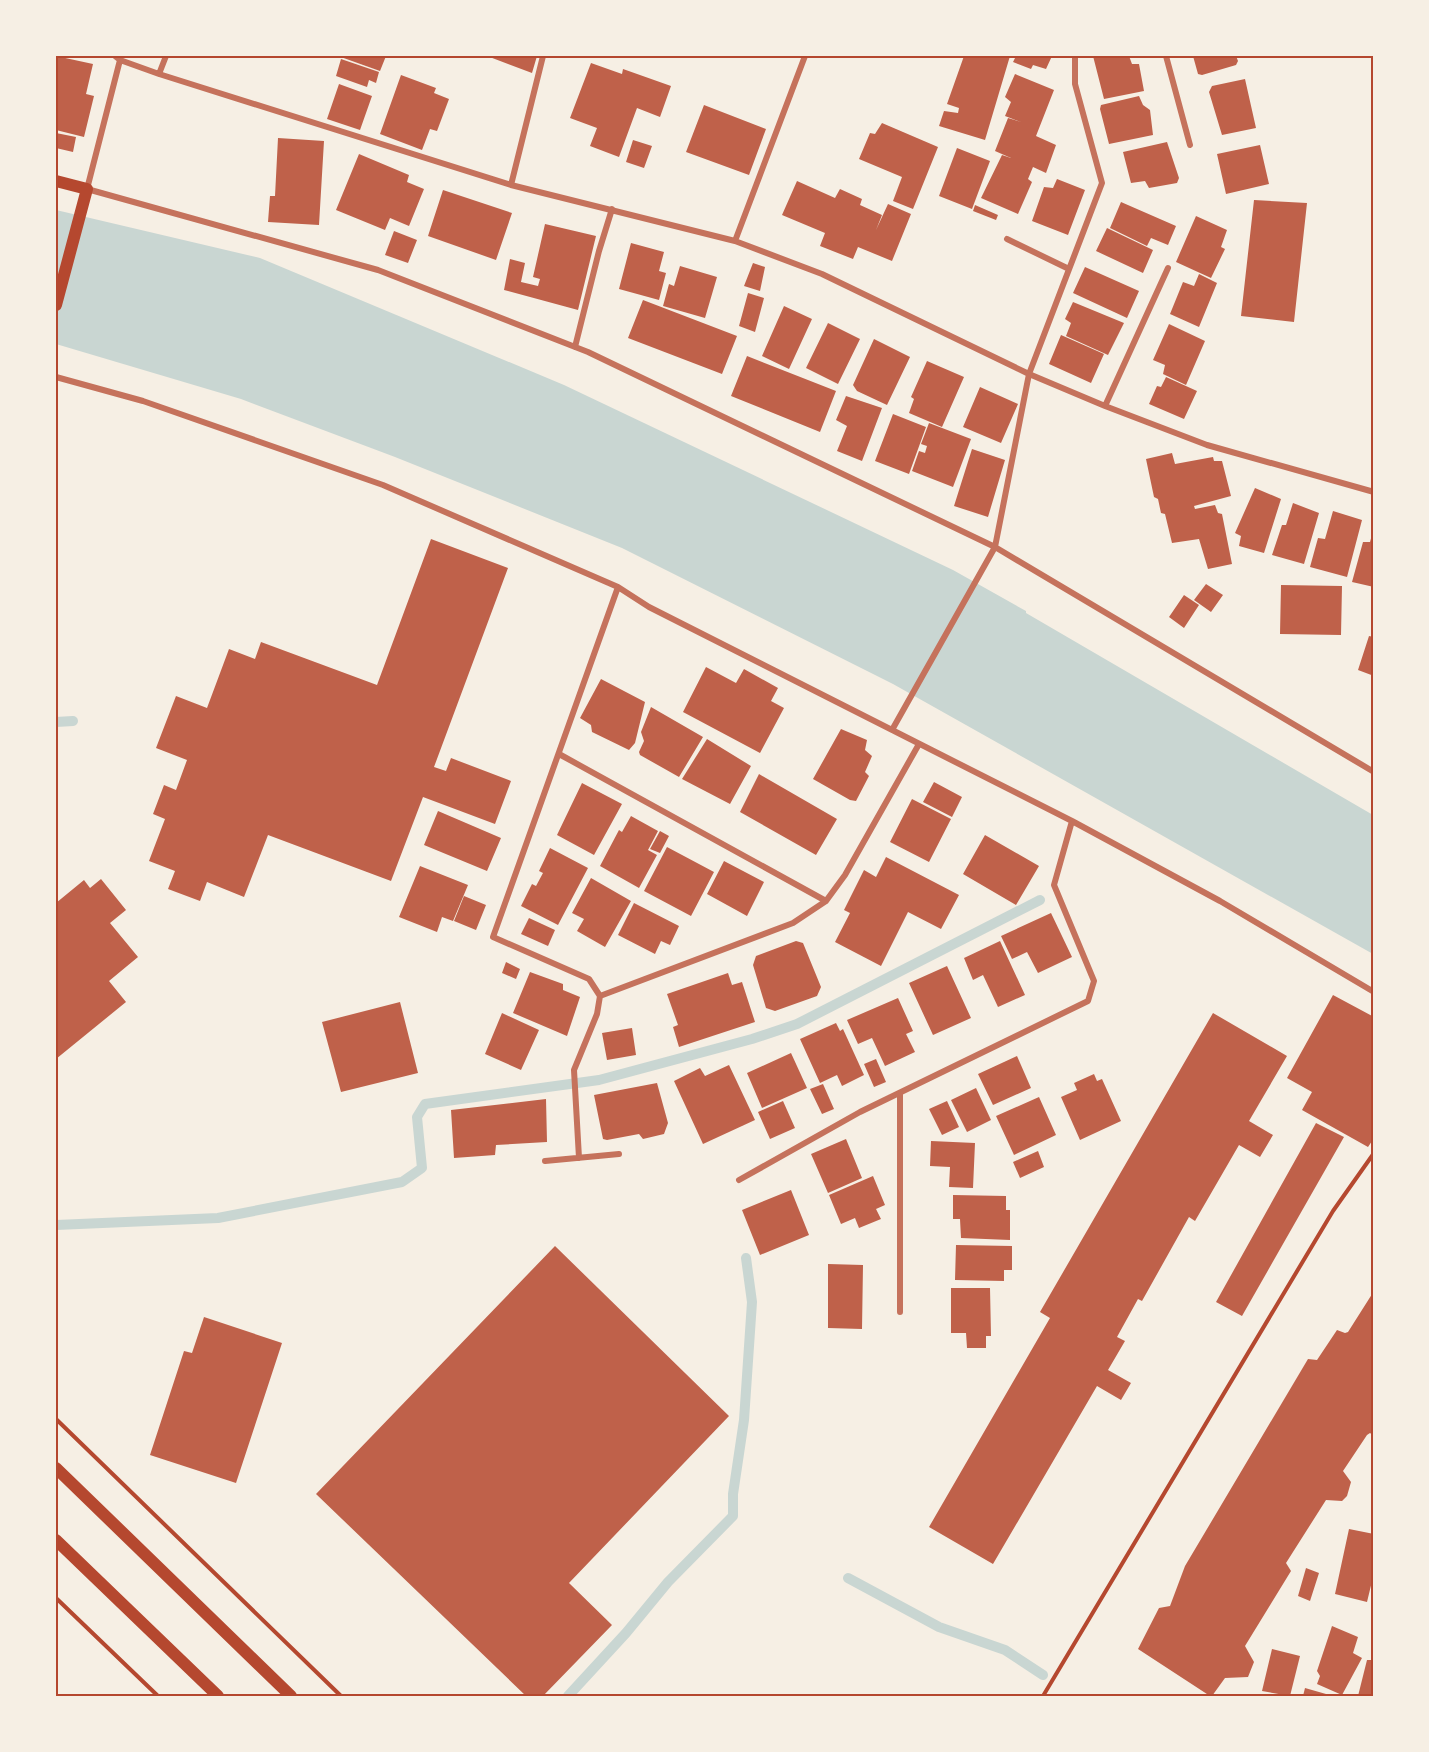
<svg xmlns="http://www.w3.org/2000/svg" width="1429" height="1752" font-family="Mulish,sans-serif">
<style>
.water{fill:#c9d6d2}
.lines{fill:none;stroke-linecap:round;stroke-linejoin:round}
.stream{stroke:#c9d6d2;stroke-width:10}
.building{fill:#bf614a}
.path{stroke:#b5482f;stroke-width:4}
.minor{stroke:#c5725c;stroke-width:6}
.secondary{stroke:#b5482f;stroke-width:12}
.neatline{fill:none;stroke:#b5482f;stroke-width:2}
</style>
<rect width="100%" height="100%" fill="#f6efe4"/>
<path class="water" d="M56 210 260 258 564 385 953 570 1026 611V613L1373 815V954L893 684 622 548 395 457 241 399 56 344Z"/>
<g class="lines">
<path class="stream" d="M56 722 73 721
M56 1225 218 1218 402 1182 422 1168 417 1117 425 1104 599 1080 752 1039 797 1024 1040 900
M848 1578 939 1627 1005 1650 1043 1675
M568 1696 626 1633 668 1582 733 1516V1494L744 1420 752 1302 746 1258"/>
</g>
<path class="building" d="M56 56 93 64 86 94 94 96 84 137 56 130Z
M338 56H386L380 71Z
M487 56H537L532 73Z
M964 56H988L1000 58 994 56H1010L985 140 939 126 944 111 958 113 959 108 947 104Z
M1016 56H1052L1046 69 1033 65 1031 69 1013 62Z
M1093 56H1129L1132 64H1139L1144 91 1104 99Z
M1193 56H1236L1238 61 1236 65 1202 75 1198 74Z
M341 59 379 72 376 83 369 80 367 87 336 76Z
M591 63 622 74 623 69 671 86 660 117 637 108 619 157 590 146 597 128 570 118Z
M1015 74 1054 90 1036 136 1056 145 1046 173 1033 167 1028 179 1032 182 1018 214 981 198 1002 155 1011 158 995 151 1008 118 1021 122 1005 116 1011 102 1005 97Z
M401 75 436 88 434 93 449 99 437 131 430 129 422 150 380 134Z
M1245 79 1256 128 1222 135 1209 92 1212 86Z
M339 84 372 96 360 130 327 119Z
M1139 96 1143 105 1150 110 1153 135 1109 144 1100 109 1101 105Z
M704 105 766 129 749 175 686 152Z
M882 123 938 147 913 209 893 201 902 177 859 159 870 133 875 134Z
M56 133 76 137 73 152 56 148Z
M278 138 324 141 319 225 268 222 270 196H275Z
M633 140 652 146 644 168 626 162Z
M1167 142 1179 178 1177 183 1149 188 1145 181 1131 183 1123 152Z
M1260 145 1269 184 1226 194 1217 154Z
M957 148 990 161 972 209 939 196Z
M359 154 409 175 407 182 424 189 409 226 390 218 385 230 336 210Z
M1057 179 1085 190 1068 235 1032 221 1044 187 1053 188Z
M797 181 835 198 840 189 862 199 860 205 882 215 876 230 888 204 911 214 892 261 858 247 853 259 820 246 825 233 782 215Z
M443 190 512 213 496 260 428 236Z
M1254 200 1307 203 1294 322 1241 316Z
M1121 202 1176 226 1168 245 1151 238 1147 246 1110 228Z
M975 205 998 215 996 220 973 211Z
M1196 216 1227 230 1221 247 1225 249 1211 278 1176 262Z
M545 224 596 236 578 310 504 290 510 259 525 263 521 282 538 286 540 279 533 277Z
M1107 228 1153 250 1143 273 1096 251Z
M394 231 417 240 408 263 385 255Z
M631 243 664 252 659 271 666 273 659 300 619 289Z
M753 263 765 267 760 291 744 286Z
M680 266 717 277 705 318 663 306 669 284 674 286Z
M1085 267 1139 291 1127 318 1073 293Z
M1199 274 1217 283 1199 327 1170 314 1183 282 1194 286Z
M748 293 764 298 755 332 739 326Z
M643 300 737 336 722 374 628 338Z
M1073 302 1124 323 1108 355 1066 336 1071 323 1065 319Z
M784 306 812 319 789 369 762 356Z
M828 323 860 339 838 384 806 368Z
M1169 324 1205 341 1186 385 1163 374 1165 365 1153 360Z
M1061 335 1104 354 1091 383 1049 364Z
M874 339 910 357 887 405 857 391 853 385Z
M747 356 836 391 820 432 731 396Z
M927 361 964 377 942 427 909 413 914 399 911 397Z
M1166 377 1197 391 1184 419 1149 404 1157 386 1161 387Z
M980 387 1018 404 1001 443 963 427Z
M846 396 882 408 862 461 837 451 847 426 836 420Z
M893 414 926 427 909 474 875 461Z
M929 423 971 439 953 487 912 471 919 451 925 453 927 446 921 444Z
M972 449 1005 460 988 517 954 506Z
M1172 453 1175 464 1213 457 1214 461H1222L1231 496 1194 506 1195 509 1215 505 1218 513 1222 514 1232 564 1208 569 1199 539 1172 543 1165 514 1161 513 1158 499 1154 497 1146 459Z
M1255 488 1281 499 1264 553 1239 546 1241 536 1235 533Z
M1293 503 1319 513 1304 564 1272 555 1282 525H1286Z
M1333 511 1362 520 1347 577 1310 567 1318 538 1325 539Z
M1373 531H1374V587L1352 582 1363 542H1370Z
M431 539 508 568 434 767 446 771 451 758 511 781 495 824 423 797 391 881 268 835 244 897 207 882 200 901 168 889 175 871 149 861 165 819 153 814 164 785 176 790 187 760 156 748 176 696 207 708 229 649 255 659 261 642 377 685Z
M1206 584 1223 595 1211 612 1194 600Z
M1281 585 1342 586 1341 635 1280 634Z
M1184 595 1199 605 1184 628 1169 617Z
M1369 636 1374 637V676L1358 670Z
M706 667 736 683 744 669 778 688 771 701 784 708 760 753 683 712Z
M601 679 645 702 635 743 629 750 592 732 591 725 580 718Z
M651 707 703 737 679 777 640 755 639 752 644 741 641 732Z
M841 729 867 740 865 750 872 756 865 772 869 776 856 801 850 800 813 779Z
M707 739 751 766 730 804 682 779Z
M759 774 837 819 816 855 740 812Z
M934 782 962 797 952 817 923 802Z
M582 783 622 804 594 855 557 835Z
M912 799 951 819 929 862 890 842Z
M438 811 501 838 487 871 424 845Z
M631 816 658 831 648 850 657 855 639 888 600 866 619 830 622 832Z
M660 831 669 836 660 853 650 849Z
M985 835 1039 866 1016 905 963 874Z
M667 847 714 872 691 916 644 891Z
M550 848 588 868 558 925 521 906 532 884 536 886 543 873 539 871Z
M886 857 959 895 941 929 908 912 881 966 835 942 850 913 844 910 864 870 876 877Z
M724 861 764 882 747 916 707 894Z
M420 866 468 885 453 921 442 917 437 932 399 917Z
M591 878 631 901 605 947 577 931 584 919 572 913Z
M101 879 126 910 110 923 138 957 109 981 126 1002 56 1059V903L84 880 90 888Z
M464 896 486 905 476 930 454 921Z
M634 903 679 926 670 945 661 941 655 954 618 935Z
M1051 913 1072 957 1038 973 1027 952 1012 959 1001 936Z
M529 918 555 930 548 946 521 934Z
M796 941 803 943 821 987 817 996 775 1011 766 1008 753 965 756 956Z
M1000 941 1025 995 998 1007 983 975 973 980 964 958Z
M506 962 520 969 516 979 502 973Z
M947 966 971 1018 933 1035 909 983Z
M530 972 563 984V990L580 997 567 1036 513 1013Z
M728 973 732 985 742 982 755 1022 679 1047 673 1027 678 1025 667 994Z
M1333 995 1374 1017V1138L1368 1147 1302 1110 1312 1092 1287 1078Z
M898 998 913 1031 906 1034 915 1052 885 1066 872 1038 858 1044 847 1020Z
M400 1002 418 1073 341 1092 322 1022Z
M502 1013 539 1030 521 1070 485 1054Z
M1213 1013 1287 1056 1249 1121 1273 1135 1260 1157 1239 1145 1195 1221 1189 1217 1142 1301 1138 1299 1117 1337 1125 1341 1108 1370 1131 1383 1121 1400 1097 1386 993 1564 929 1527 1050 1318 1040 1312Z
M836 1023 840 1031 843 1029 864 1075 842 1086 837 1075 820 1083 800 1039Z
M632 1028 636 1055 607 1060 602 1033Z
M791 1053 807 1088 762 1108 747 1073Z
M1017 1056 1031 1088 993 1105 978 1074Z
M876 1059 886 1082 874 1087 864 1064Z
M729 1065 755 1120 703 1144 674 1081 700 1068 705 1076Z
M1094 1074 1097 1081 1102 1079 1121 1121 1080 1140 1061 1097 1077 1090 1074 1083Z
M657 1083 668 1123 664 1134 643 1139 639 1134 607 1140 603 1139 594 1095Z
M823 1084 834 1109 822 1114 810 1089Z
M976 1088 991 1120 967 1132 951 1100Z
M1039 1097 1056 1135 1014 1155 996 1116Z
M546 1099 547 1142 496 1145 495 1155 454 1158 451 1110Z
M783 1101 795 1128 770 1139 758 1112Z
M947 1101 959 1127 942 1135 929 1109Z
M1316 1123 1344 1137 1242 1316 1216 1302Z
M846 1139 862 1178 828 1193 811 1154Z
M931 1141 975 1143 973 1188 949 1187 950 1167 930 1166Z
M1038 1151 1044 1167 1020 1178 1013 1162Z
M873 1176 885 1205 876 1209 881 1219 859 1228 855 1218 841 1224 829 1195Z
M791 1190 809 1235 760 1255 742 1210Z
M953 1195 1006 1196V1210H1010V1240L961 1238 960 1219H953Z
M956 1245 1012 1246V1270H1004V1281L955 1280Z
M555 1246 729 1416 569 1583 612 1625 543 1696H526L316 1494Z
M828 1264 863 1265 862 1329 828 1328Z
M951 1288H990L991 1336H986V1348H967L966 1333H951Z
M1374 1291V1436L1370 1433 1367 1435 1343 1471 1351 1482 1347 1496 1342 1501 1326 1500 1286 1563 1291 1571 1245 1646 1254 1662 1248 1677 1225 1678 1212 1696H1210L1138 1649 1159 1608 1170 1606 1185 1566 1308 1359 1317 1360 1337 1330 1345 1333 1348 1332Z
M204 1317 282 1343 236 1483 150 1455 184 1351 192 1353Z
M1349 1529 1374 1534V1573L1367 1602 1335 1594Z
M1306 1568 1319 1573 1310 1601 1298 1596Z
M1332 1626 1358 1637 1353 1653 1362 1658 1342 1695 1317 1684 1320 1676 1317 1671Z
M1272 1649 1300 1656 1290 1696 1262 1691Z
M1367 1660H1374V1696H1358Z
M1305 1688 1333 1696H1303Z"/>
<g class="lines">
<path class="path" d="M56 1419 341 1696
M56 1598 158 1696
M1043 1696 1333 1211 1374 1153"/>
<path class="minor" d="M115 56 120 60 159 74 511 185 735 241 822 274 1029 374 1105 406 1207 445 1374 492
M1166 56 1190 145
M120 60 87 189 378 270 588 352 995 547 1374 772
M159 74 166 56
M511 185 543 56
M1007 239 1069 269
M735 241 805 56
M575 347 599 251 612 209
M56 377 143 401 383 485 618 587 649 607 1072 821 1220 901 1374 992
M1105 406 1168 268
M892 730 995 547 1029 374 1102 183 1075 84V56
M559 754 826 901
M600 996 793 923 826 901 845 875 919 744
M900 1093V1312
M579 1158 574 1070 597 1014 600 996 589 979 493 937 618 587
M545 1161 619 1154
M739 1180 860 1112 1088 1001 1094 981 1054 885 1072 821"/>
<path class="secondary" d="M56 181 87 189 56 305
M56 1468 291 1696
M56 1540 218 1696"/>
</g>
<rect width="1429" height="1752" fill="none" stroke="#f6efe4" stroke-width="114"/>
<rect x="57" y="57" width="1315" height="1638" class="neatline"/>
</svg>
